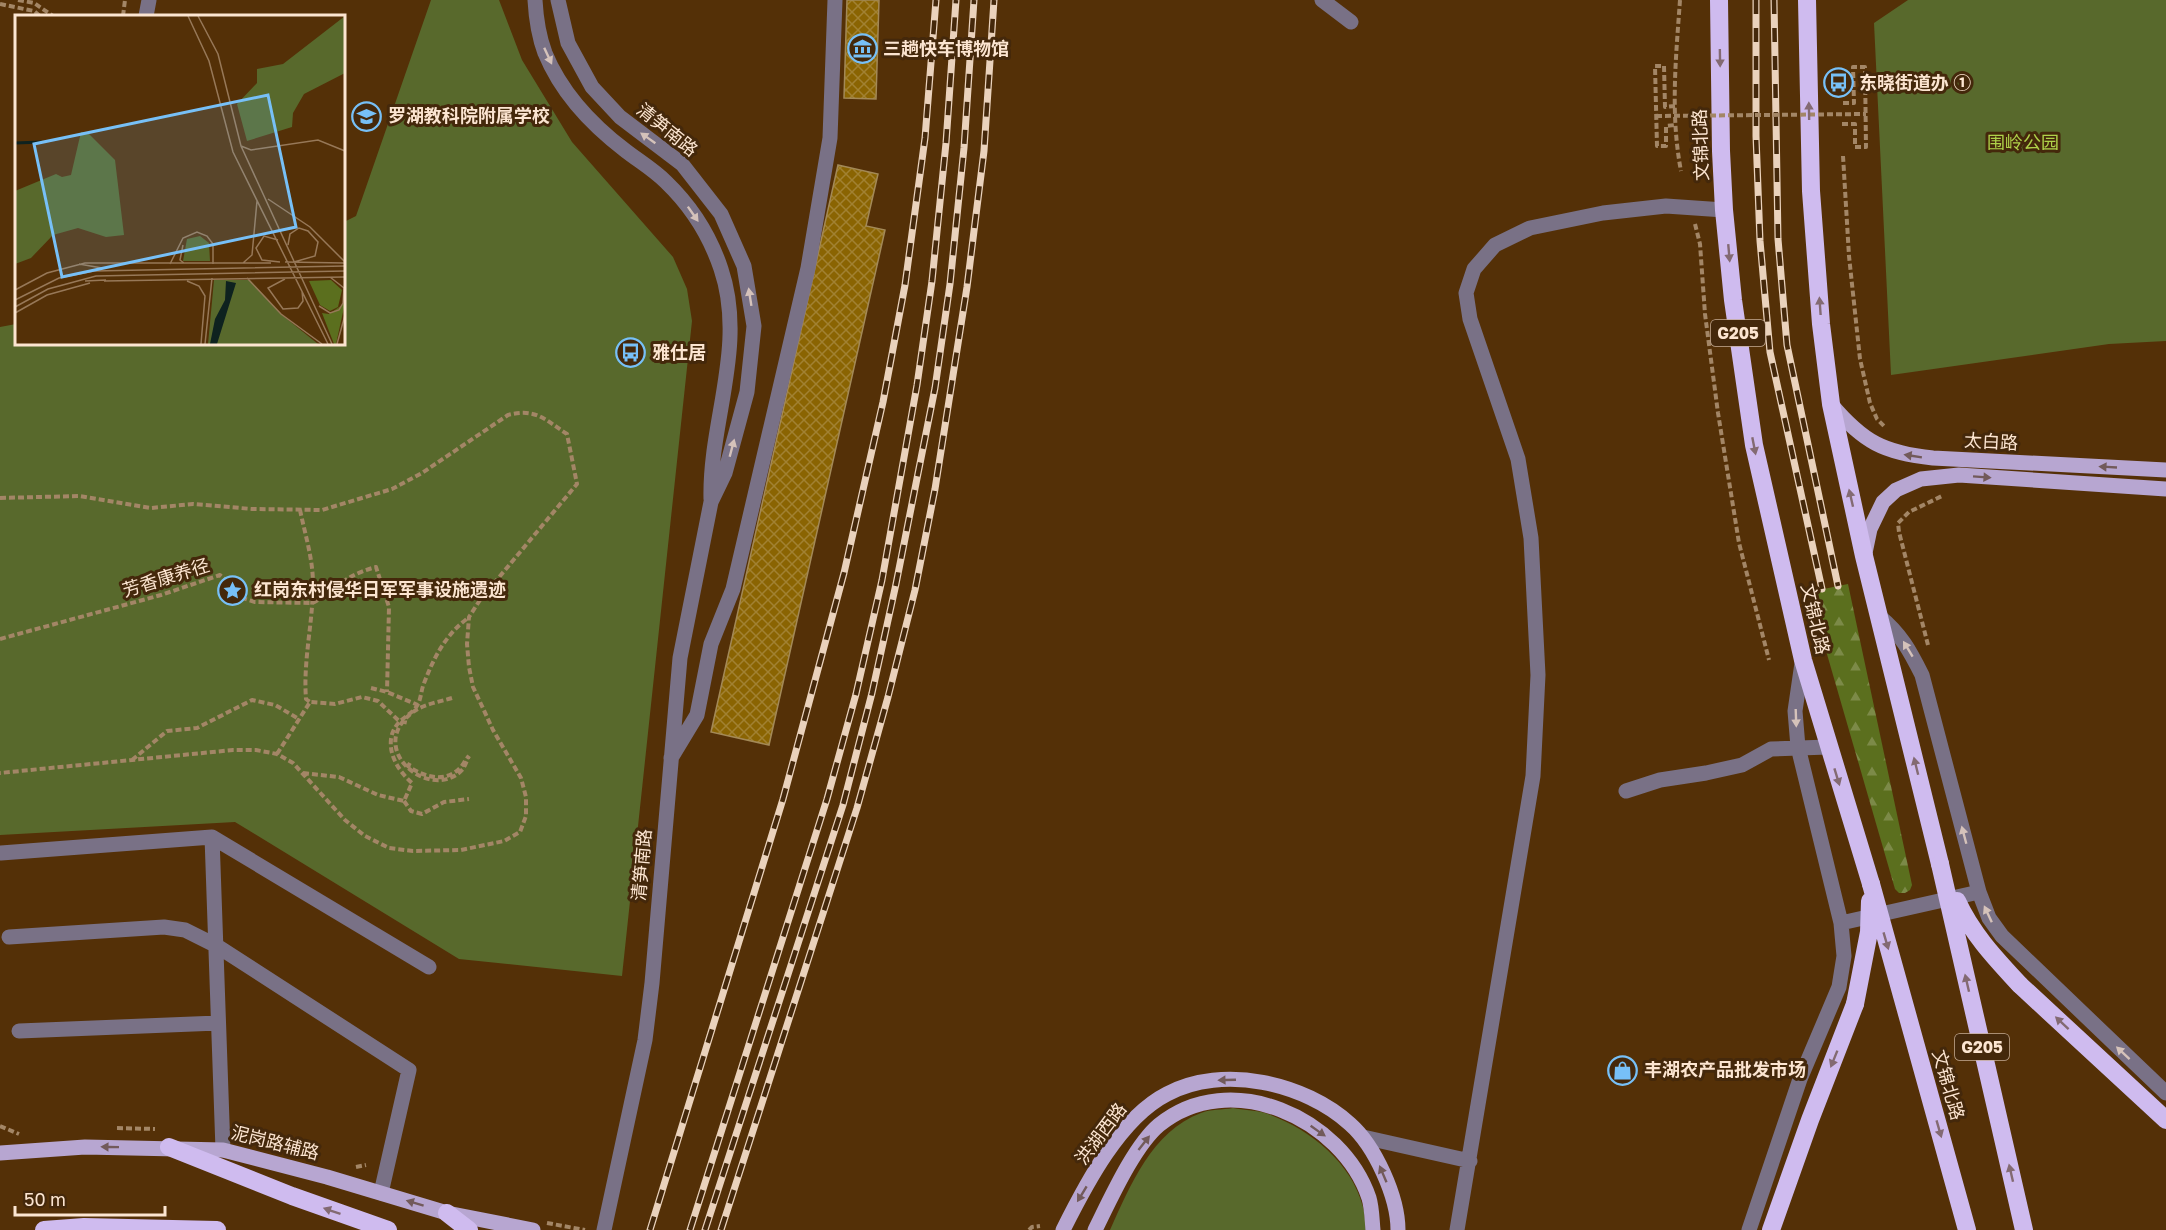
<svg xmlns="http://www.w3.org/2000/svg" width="2166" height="1230" font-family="'Golos Text','Noto Sans SC',sans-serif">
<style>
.forest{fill:url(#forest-firs)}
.park{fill:#58692c}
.building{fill:url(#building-cross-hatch);stroke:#a38957;stroke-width:1.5}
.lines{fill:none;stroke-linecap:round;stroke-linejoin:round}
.path{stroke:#a38666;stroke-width:4;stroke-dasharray:6 3;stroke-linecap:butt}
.minor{stroke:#797186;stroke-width:15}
.major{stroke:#b7a6d1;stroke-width:15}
.highway{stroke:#cfbbef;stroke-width:18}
.rail-casing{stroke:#ead2bc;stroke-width:7}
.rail{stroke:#44280b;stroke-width:4.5;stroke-dasharray:14;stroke-linecap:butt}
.path-bridge{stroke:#a38666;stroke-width:4;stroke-dasharray:6 3;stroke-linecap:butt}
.highway-bridge{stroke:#cfbbef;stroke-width:18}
.oneway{fill:#d5c2ba}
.oneway2{fill:#836a72}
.oneway3{fill:#725a5a}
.labels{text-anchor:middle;stroke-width:6;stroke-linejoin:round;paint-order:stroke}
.shield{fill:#44280b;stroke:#c5ac96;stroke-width:1.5}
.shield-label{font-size:16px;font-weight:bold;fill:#fce5d1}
.poi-label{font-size:18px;font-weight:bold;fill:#fce5d1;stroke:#44280b;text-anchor:start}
.street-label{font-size:18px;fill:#fce5d1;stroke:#44280b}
.park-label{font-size:18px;fill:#afd24a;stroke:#44280b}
.inset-river{fill:none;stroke:#0e221f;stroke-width:3}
.inset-road{fill:none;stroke:#977858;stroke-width:1.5}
.view{fill:#77c0f7;fill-opacity:0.15;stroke:#77c0f7;stroke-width:3}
.inset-edge{fill:none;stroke:#fce5d1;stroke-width:3}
</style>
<defs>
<pattern id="forest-firs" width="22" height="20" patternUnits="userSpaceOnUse" patternTransform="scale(1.5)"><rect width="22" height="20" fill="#5b6f1e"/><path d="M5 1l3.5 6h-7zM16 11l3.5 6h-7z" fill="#7c8a48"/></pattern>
<pattern id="building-cross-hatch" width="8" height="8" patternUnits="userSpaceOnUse" patternTransform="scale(1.5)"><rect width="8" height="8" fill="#8a6402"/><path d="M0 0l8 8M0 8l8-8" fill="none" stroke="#a18132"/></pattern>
</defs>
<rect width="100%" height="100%" fill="#543007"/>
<path class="forest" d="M1848 584 1912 885 1910 890 1905 893H1899L1895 889 1809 592Z"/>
<path class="park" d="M431 0H499L522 60 572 142 673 257 687 289 692 321 622 976 459 959 235 822 0 835V327L16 324V344H344V222L356 216Z
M1908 0H2166V341L2109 344 1891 375 1874 23Z
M1233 1108C1243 1110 1255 1110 1265 1113 1308 1128 1351 1161 1363 1207 1365 1214 1365 1223 1366 1230H1110C1130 1186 1152 1131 1201 1113 1210 1109 1223 1110 1233 1108Z"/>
<path class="building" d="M847 0H879L876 99 844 98Z
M838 165 878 174 866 226 885 230 769 745 711 732Z"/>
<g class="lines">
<path class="path" d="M18 0 34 3 53 16
M1680 0C1676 57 1670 114 1681 171
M0 4 34 11 40 16
M123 16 125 0
M1675 106 1665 107 1664 66H1655L1657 146H1666V126L1675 125
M1842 124H1855V147H1866L1865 67H1853L1854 103H1843
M1843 156 1849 256 1860 359 1870 403 1877 419 1885 427
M1695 224 1700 244 1705 314 1718 413 1739 543 1769 660
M0 498 79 496 151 508 193 504 252 509 322 510 392 489 422 473 508 415C536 408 544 419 567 434L577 484 480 600 469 617 467 644 469 667 473 687 481 704 493 730 521 778 526 797V816L520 832 504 841 461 850 413 851 389 848 365 836 345 820 293 763 277 754 256 750H233L0 773
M300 510C305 534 313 559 313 584 313 623 303 660 306 699L310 702
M0 639 161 595 220 575 233 586 239 597 255 602 312 603C318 601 322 596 328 592 347 579 354 573 376 567L389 607 387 692
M1928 645 1899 532 1898 523 1909 512 1942 496
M371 688 387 692 418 705
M277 754 310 702 335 704 362 697 378 701 399 721 409 723
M132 760 167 731 197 728 252 700 275 705 299 719
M410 763 408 766C424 777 445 784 461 767 464 763 466 759 469 756
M303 773 339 777 378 795 404 801 412 783C400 772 389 757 391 739 394 718 412 717 418 704 421 698 421 692 423 686 433 659 445 635 468 618
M404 801 411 811 422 814 444 802 469 799
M0 1126 19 1134
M117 1128 155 1129
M356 1167 366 1165
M547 1223 585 1230
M1029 1230 1032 1227 1040 1226"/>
<path class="minor" d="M535 0C536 18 539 37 545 53 561 92 593 126 626 151 639 161 654 170 666 182 691 206 710 236 721 269 747 346 709 422 711 499
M558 0 568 43 592 87 620 117 682 164 721 214 744 266 754 326 747 392 725 473 711 502 680 658 652 983 645 1040 604 1230
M1322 0 1351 22
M146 16 149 0
M1879 616C1901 634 1910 651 1922 675L1979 892 1989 918 2002 936 2166 1093
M671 758 697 715 711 644 733 589 808 268 830 138 835 0
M1626 791 1660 780 1706 773 1742 765 1771 749 1828 747
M212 837 223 1150
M1 853 212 837 429 967
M1841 923 1979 892
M9 937 164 927 185 930 217 946 409 1070 381 1193
M19 1031 218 1023
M1363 1137 1470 1161
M1457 1230 1533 776 1538 675 1531 538 1518 459 1470 319 1466 293 1474 269 1495 245 1530 228 1603 213 1666 206 1724 210
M1749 1230 1800 1079 1839 987 1844 956 1841 923 1798 747 1795 711 1802 663"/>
<path class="major" d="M1831 404C1863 442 1884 453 1933 458L2166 470
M1865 553 1870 529 1883 502 1896 490 1921 479 1959 475 2166 489
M0 1153 85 1147 223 1150 327 1177 447 1213 533 1230
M1063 1230C1086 1184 1120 1118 1167 1094 1223 1064 1305 1083 1350 1124 1375 1146 1398 1197 1398 1230
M1095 1230C1110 1200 1134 1146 1159 1125 1230 1067 1342 1118 1369 1198 1372 1208 1372 1220 1373 1230"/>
<path class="highway" d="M1719 0 1721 151 1724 210 1733 300 1754 445 1803 660 1871 884
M1807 0 1811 191 1821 324 1831 404 1864 556 1940 864
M2020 985 2166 1120
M169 1147 292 1196 388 1230
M447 1213 469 1230
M44 1230 84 1227 217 1230
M1771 1230 1810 1120 1855 1004"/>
<defs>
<path id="rail" d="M1756 0V136L1760 241 1770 352 1822 589
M1774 0 1778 239 1787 345 1838 586
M650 1230 783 799 844 573 883 402 905 285 925 138 936 0
M690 1230 827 799 856 694 882 580 917 385 932 281 946 143 956 0
M705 1230 843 805 872 693 896 584 935 388 950 284 964 148 974 0
M721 1230 857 808 888 697 915 590 935 489 967 287 984 151 994 0"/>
</defs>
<use href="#rail" class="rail-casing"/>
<use href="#rail" class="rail"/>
<path class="path-bridge" d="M1656 116 1866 114
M452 698C439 702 424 704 413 712 363 749 432 804 463 769 465 766 467 760 469 756"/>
<path class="highway-bridge" d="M1940 864 2024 1230
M1871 884 1967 1230
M1957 901C1972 934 1996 959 2020 985
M1855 1004 1869 932 1870 901"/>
</g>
<defs><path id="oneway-solid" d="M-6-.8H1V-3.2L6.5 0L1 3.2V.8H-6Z" transform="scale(1.5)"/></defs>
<g class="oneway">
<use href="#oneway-solid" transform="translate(548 56) rotate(65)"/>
<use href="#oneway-solid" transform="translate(648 138) rotate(-145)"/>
<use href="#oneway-solid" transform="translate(693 214) rotate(55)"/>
<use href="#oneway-solid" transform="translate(750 297) rotate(-99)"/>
<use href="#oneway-solid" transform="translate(732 448) rotate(-75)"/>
<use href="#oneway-solid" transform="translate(1908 649) rotate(-121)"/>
<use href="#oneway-solid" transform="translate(1796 718) rotate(88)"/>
<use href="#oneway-solid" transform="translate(1964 835) rotate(-105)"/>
<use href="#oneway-solid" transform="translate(1988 914) rotate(-115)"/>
<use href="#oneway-solid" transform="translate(2123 1053) rotate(-137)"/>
</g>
<g class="oneway2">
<use href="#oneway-solid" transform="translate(1720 58) rotate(89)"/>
<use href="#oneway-solid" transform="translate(1809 111) rotate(-91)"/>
<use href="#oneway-solid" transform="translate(1729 253) rotate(85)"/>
<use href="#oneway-solid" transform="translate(1820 306) rotate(-94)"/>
<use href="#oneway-solid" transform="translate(1754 446) rotate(79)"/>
<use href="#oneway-solid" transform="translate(1851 498) rotate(-103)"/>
<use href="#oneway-solid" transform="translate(1916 766) rotate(-104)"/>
<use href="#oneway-solid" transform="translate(1837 777) rotate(73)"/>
<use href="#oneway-solid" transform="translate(1886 941) rotate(74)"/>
<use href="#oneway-solid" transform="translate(1967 983) rotate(-103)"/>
<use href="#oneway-solid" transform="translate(2062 1023) rotate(-137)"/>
<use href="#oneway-solid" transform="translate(1834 1059) rotate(112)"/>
<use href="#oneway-solid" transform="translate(1939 1129) rotate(74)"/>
<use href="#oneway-solid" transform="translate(2011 1173) rotate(-103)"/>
<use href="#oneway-solid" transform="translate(332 1211) rotate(-161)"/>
</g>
<g class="oneway3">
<use href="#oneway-solid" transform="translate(1913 456) rotate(-171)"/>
<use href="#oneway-solid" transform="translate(2108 467) rotate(-177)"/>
<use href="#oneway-solid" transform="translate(1982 477) rotate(4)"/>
<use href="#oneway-solid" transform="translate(1227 1080) rotate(178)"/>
<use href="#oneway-solid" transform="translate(1318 1131) rotate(35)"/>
<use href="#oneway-solid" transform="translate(1144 1143) rotate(-52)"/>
<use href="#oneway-solid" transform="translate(110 1147) rotate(-179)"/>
<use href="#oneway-solid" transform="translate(1383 1174) rotate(-113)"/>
<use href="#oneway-solid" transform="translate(1082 1194) rotate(121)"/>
<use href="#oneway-solid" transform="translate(415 1203) rotate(-163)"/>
</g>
<defs>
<symbol id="museum-ring" viewBox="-11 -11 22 22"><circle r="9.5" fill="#44280b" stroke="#77c0f7" stroke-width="1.5"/><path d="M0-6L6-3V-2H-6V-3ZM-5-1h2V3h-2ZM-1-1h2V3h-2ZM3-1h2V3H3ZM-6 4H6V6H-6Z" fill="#77c0f7"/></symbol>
<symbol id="bus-ring" viewBox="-11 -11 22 22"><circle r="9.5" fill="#44280b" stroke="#77c0f7" stroke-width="1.5"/><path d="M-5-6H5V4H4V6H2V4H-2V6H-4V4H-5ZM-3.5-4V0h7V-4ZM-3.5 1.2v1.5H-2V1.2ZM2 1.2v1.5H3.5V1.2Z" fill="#77c0f7"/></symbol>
<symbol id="school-ring" viewBox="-11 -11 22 22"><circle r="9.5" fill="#44280b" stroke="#77c0f7" stroke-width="1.5"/><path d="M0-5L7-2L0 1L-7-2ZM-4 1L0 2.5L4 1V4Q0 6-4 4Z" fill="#77c0f7"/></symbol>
<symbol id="sight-ring" viewBox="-11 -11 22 22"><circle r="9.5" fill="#44280b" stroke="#77c0f7" stroke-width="1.5"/><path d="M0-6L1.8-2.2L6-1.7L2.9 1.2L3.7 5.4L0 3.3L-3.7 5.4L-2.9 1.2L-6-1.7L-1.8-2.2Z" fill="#77c0f7"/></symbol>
<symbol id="shop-ring" viewBox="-11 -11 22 22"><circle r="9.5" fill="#44280b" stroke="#77c0f7" stroke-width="1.5"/><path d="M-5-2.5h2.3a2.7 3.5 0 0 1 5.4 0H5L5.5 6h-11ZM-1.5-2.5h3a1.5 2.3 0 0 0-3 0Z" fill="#77c0f7"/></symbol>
</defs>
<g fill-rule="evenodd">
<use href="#museum-ring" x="846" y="32" width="33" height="33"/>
<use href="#bus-ring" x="1822" y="66" width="33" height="33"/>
<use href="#school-ring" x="350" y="100" width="33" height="33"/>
<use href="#bus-ring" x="614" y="336" width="33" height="33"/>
<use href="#sight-ring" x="216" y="574" width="33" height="33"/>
<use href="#shop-ring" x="1606" y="1054" width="33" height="33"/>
</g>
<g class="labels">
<g class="shield">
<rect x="1711" y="320" width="54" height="26" rx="4.5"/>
<rect x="1955" y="1034" width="54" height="26" rx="4.5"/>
</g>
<g class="shield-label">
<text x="1738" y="339">G205</text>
<text x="1982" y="1053">G205</text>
</g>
<g class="poi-label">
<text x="883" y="55">三趟快车博物馆</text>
<text x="1859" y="89">东晓街道办 ①</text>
<text x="388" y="122">罗湖教科院附属学校</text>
<text x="652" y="359">雅仕居</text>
<text x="254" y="596">红岗东村侵华日军军事设施遗迹</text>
<text x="1644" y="1076">丰湖农产品批发市场</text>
</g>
<g class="street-label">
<text transform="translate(667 130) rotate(39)" y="6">清笋南路</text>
<text transform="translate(1701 145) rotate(-92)" y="6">文锦北路</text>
<text transform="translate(1991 442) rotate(3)" y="6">太白路</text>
<text transform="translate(166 578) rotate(-17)" y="6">芳香康养径</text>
<text transform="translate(1815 619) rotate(77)" y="6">文锦北路</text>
<text transform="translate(642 865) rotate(-85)" y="6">清笋南路</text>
<text transform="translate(1948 1085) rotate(74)" y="6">文锦北路</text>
<text transform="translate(1101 1134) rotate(-53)" y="6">洪湖西路</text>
<text transform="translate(275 1143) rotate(14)" y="6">泥岗路辅路</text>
</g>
<g class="park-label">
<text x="2023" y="149">围岭公园</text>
</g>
</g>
<g transform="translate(15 15)">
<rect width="330" height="330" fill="#543007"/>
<path d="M316 265 327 275 323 292 315 296 305 290 294 266ZM330 288 321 329H319L307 298 314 299Z" fill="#5b6f1e"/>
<path d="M330 1V58L289 79 278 98 277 112 232 126 222 89 242 68V54L268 49ZM66 117H72L100 145 109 220 91 222 63 213 38 220 16 243 0 249V176L41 159 47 162 56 160ZM185 221 194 228 195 246H168L172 224ZM199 265H235L267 300 303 329H193Z" fill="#58692c"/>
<path d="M211 266 221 268 202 329H195L200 304 210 285Z" fill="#0e221f"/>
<path class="inset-river" d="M0 128 27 127"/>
<path class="inset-road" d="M173 1 194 46 218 137 313 329M183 1 203 39 226 131 317 329M226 131 236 135 303 125 330 136M253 184 295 212 330 247M263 225 249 221 241 233 247 245 265 247M168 230 165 245 169 248M273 230 275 219 284 213 293 216 303 227 300 241 279 247M270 247 330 248M228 248 237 240 242 186M64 249 87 253M155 249 168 223 182 217 192 221 198 229V249M232 263 266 299 307 329M270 264 253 273 268 294 283 293 288 286 287 276M70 266 91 265M89 266 330 262M172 266 184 271 190 281 186 329M0 275 32 258 70 248H256M0 285 44 263 79 256 330 251M304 291 315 298 324 295 328 288 329 273 315 262M0 292 33 274 81 261 330 256M0 298 32 280 75 268M190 329 197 263M322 329 330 300"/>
<path class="view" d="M253 80 281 212 47 262 19 129Z"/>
<rect width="330" height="330" class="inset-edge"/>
</g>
<path d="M15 1206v9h150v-9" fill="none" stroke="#fce5d1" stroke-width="3"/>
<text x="24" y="1206" font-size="18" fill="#fce5d1" stroke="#44280b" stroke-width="4.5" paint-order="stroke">50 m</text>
</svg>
